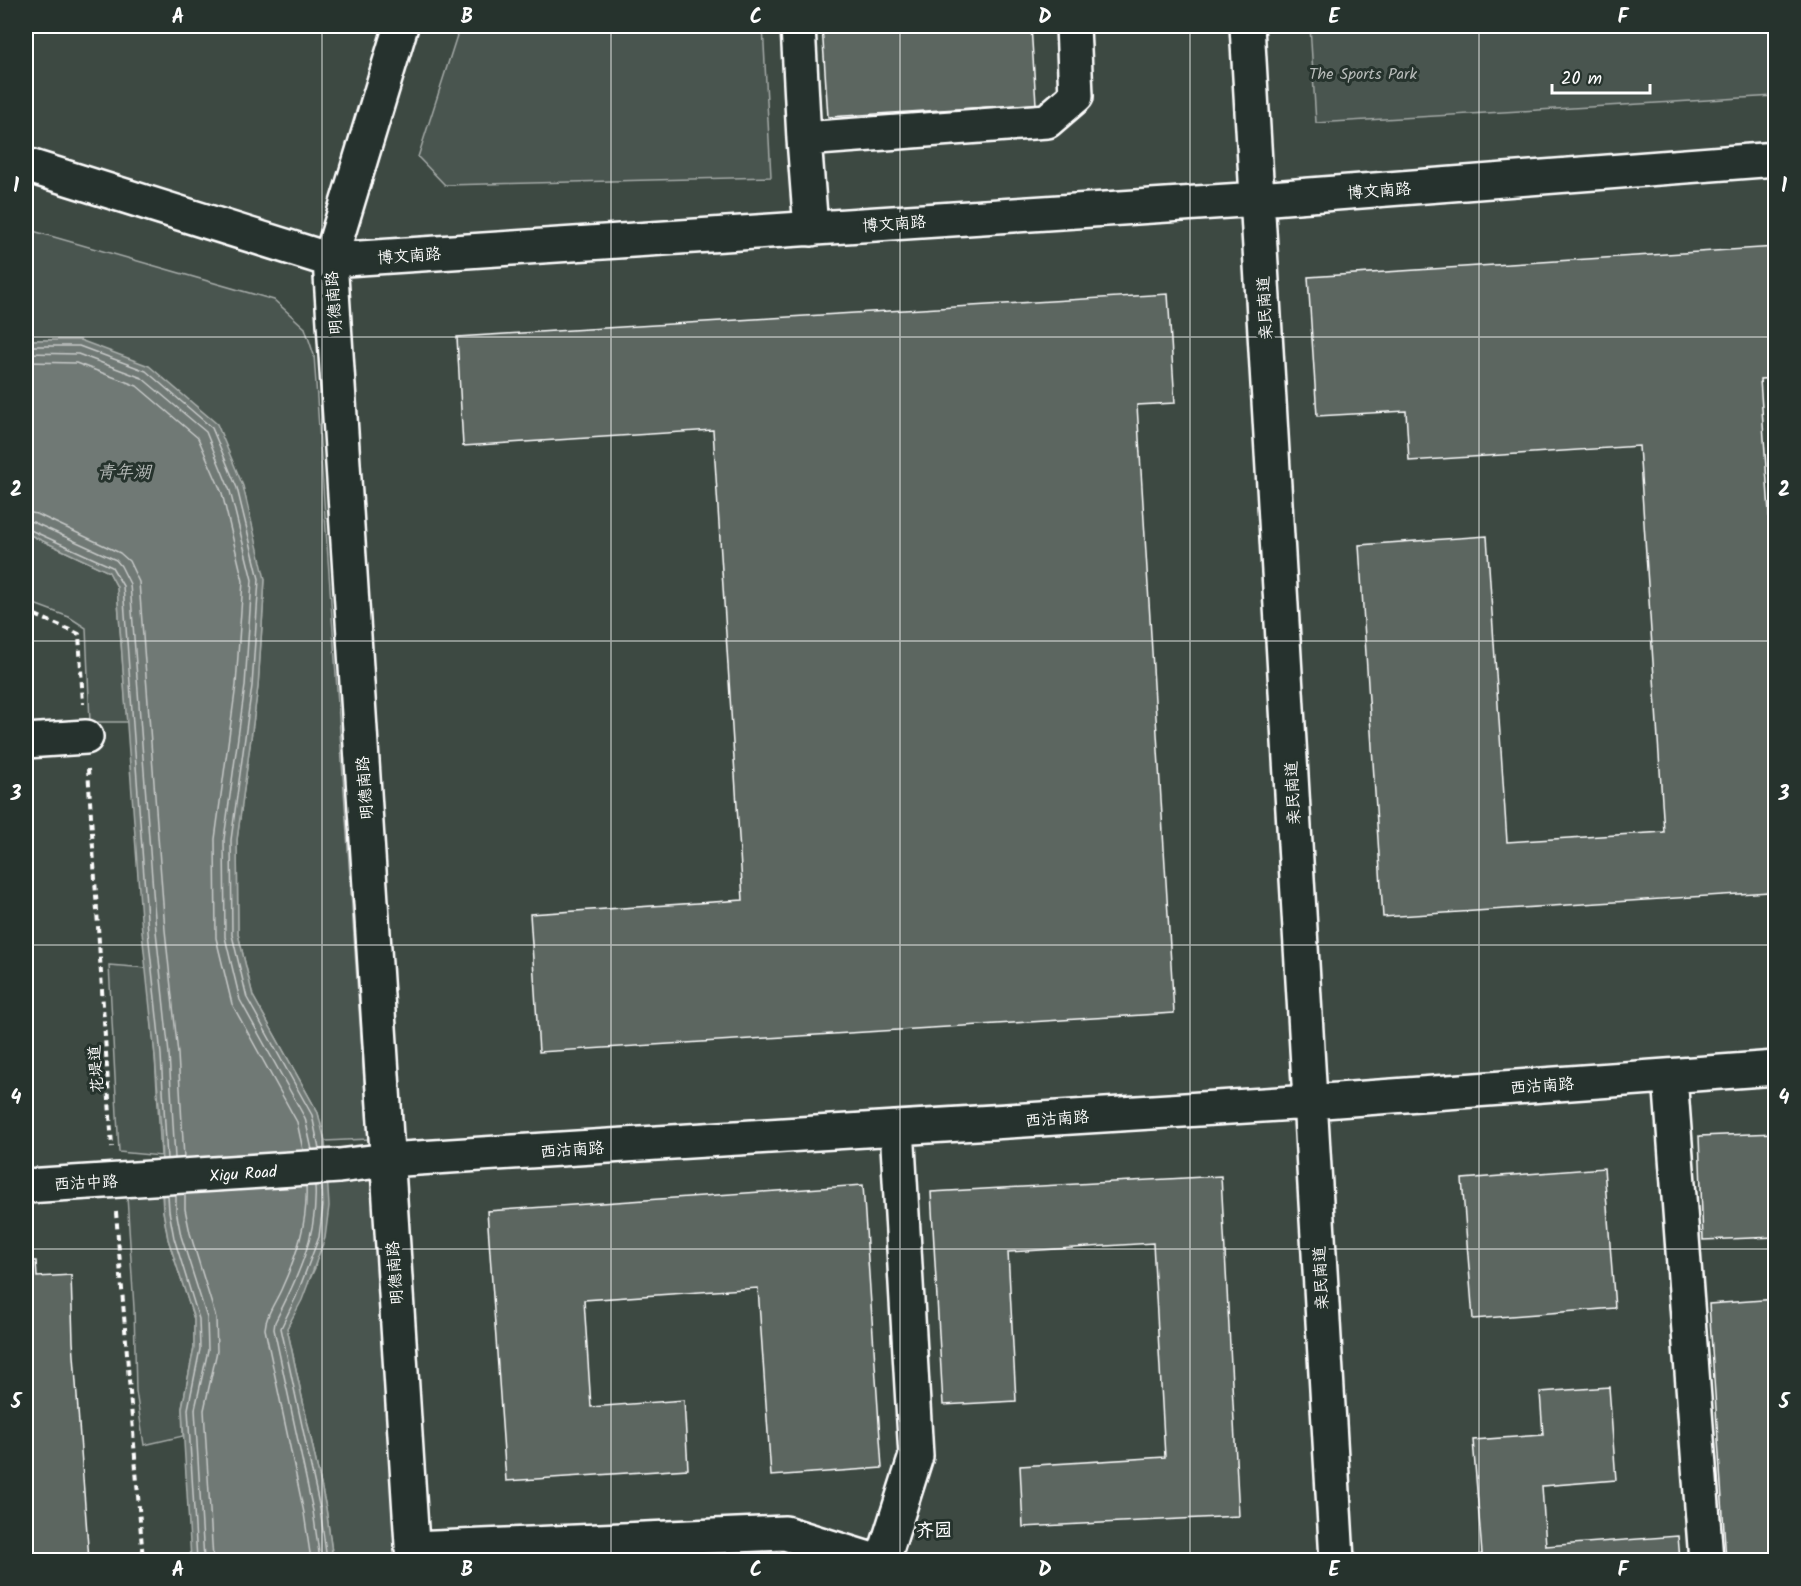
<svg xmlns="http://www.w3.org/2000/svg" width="1801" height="1586" font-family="Kalam,'LXGW WenKai TC',sans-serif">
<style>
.built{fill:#3c4842}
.green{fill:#4a544f;stroke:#a4aaa7;stroke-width:1.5}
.water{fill:#707975;stroke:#a9afac;stroke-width:1.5}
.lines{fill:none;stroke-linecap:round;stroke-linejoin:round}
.shore{stroke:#c6c9c8;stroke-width:1.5}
.building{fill:#5b6661;stroke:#fff;stroke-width:1.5}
.minor-casing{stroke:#fff;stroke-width:38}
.path{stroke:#fff;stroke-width:4;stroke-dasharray:6 4.5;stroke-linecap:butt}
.minor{stroke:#26332d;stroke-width:33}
.grid{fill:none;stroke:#fff;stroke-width:1.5;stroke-opacity:0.55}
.labels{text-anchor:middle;stroke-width:6;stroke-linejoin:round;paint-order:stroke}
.park-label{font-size:16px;fill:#b7bbb9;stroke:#26332d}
.street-label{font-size:16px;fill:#fff;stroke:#26332d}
.water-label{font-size:18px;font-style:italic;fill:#b8bcba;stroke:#26332d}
.neighbourhood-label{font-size:18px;font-weight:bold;fill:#fff;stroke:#26332d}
.neatline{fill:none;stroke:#fff;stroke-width:2}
.grid-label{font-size:20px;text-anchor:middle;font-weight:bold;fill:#fff}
</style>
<rect width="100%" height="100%" fill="#2f3b35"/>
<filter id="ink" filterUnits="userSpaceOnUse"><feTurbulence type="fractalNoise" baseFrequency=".0167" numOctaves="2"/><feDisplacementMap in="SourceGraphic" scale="12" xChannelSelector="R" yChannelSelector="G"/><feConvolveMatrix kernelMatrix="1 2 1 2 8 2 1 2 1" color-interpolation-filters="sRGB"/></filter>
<g filter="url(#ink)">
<path class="built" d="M26 26H1775V1560H26Z"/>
<path class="green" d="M460 26H763L771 177 445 185 418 157Z
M1310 26H1775V96L1316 123Z
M26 229 274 300 305 328 314 355 368 1139 325 1141 318 1113 253 996 238 934 237 840 258 687 265 579 80 340H26Z
M26 533 109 572 117 587 127 722H90L86 628 69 617 26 601Z
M109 965 147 968 155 1056 161 1156 119 1152Z
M375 1172 400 1560H333L326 1508 287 1328 315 1268 327 1177Z
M162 1195 163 1211 168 1239 194 1319V1348L182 1408 183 1436 144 1445 136 1391 134 1308 127 1196Z"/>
<path class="water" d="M26 340H80L149 366 217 424 243 486 265 579 258 687 237 840 238 934 253 996 318 1113 325 1141 329 1206 325 1238 302 1300 287 1328 326 1508 333 1560H191L182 1408 194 1348V1319L168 1239 163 1211 161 1130 155 1056 142 932 117 587 109 572 26 533Z"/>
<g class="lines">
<path class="shore" d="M26 346H79L146 371 212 428 237 488 259 579 252 686 231 840 232 935 247 998 312 1115 319 1149
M26 353 78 354 142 378 206 432 230 491 252 580 245 686 224 839 225 937 240 1000 305 1118 312 1150
M26 362 76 363 137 386 198 438 222 493 243 581 236 685 215 839 216 938 232 1004 297 1122 303 1150
M26 512 37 514 120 553 129 561 139 582 165 930 178 1054 184 1158
M26 521 33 522 116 560 121 566 130 584 156 931 169 1054 175 1158
M26 528 112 567 123 586 148 932 161 1055 167 1159
M322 1185 323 1206 319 1237 296 1297 281 1328 320 1509 327 1560
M306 1186C308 1223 296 1257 281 1290 275 1303 266 1315 265 1329L304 1513 311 1560
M315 1186C318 1235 297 1279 275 1322L274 1329 313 1511 320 1560
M176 1194V1210L181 1236 207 1318 208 1350 195 1409 204 1560
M185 1194V1209L190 1233 216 1318 217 1351 204 1410 213 1560
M168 1195 169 1211 174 1238 199 1319 200 1349 188 1409 197 1560"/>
</g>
<path class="building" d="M822 26H1031L1036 104 828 117Z
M1776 247V378L1760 379 1776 615V916H1770L1769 892 1383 917 1359 545 1487 536 1507 842 1664 832 1639 446 1409 461 1406 411 1317 416 1308 277Z
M1168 294 1175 403 1137 405 1174 1013 539 1052 530 914 743 900 713 430 463 446 457 337Z
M1776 1133V1237L1703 1240 1699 1136Z
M1604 1168 1615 1308 1473 1319 1462 1179Z
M1221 1176 1239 1516 1023 1527 1020 1466 1165 1457 1153 1243 1008 1252 1016 1401 943 1405 931 1192Z
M863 1185 882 1468 771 1476 758 1288 584 1300 591 1407 684 1400 688 1469 506 1481 487 1211Z
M26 1261H36L37 1277 71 1275 73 1342 89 1560H26Z
M1776 1299V1560H1726L1709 1304Z
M1609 1387 1616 1480 1542 1486 1546 1546 1678 1536 1680 1560H1464L1482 1554 1473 1440 1543 1435 1540 1392Z"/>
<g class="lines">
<defs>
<path id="minor" d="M401 26 330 260 413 1560
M798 26 804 139 1047 121 1076 96 1073 26
M1247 26 1337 1560
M804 139 811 229
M26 165 330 260 1258 199 1776 159
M26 741 86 737
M1670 1076 1706 1560
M26 1186 339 1166 387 1160 1310 1102 1776 1068
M412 1549 785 1533 872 1560
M883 1560 916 1456 897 1128"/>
</defs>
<use href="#minor" class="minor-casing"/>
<path class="path" d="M26 611 79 634 83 704
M88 769 112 1147
M116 1212 143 1560"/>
<use href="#minor" class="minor"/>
</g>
</g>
<path class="grid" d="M322 26V1560M611 26V1560M900 26V1560M1190 26V1560M1479 26V1560M26 337H1776M26 641H1776M26 945H1776M26 1249H1776"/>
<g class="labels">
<g class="park-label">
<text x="1363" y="79">The Sports Park</text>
</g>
<g class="street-label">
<text transform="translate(1379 190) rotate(-4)" y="6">博文南路</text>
<text transform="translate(894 223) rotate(-4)" y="6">博文南路</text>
<text transform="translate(409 255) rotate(-4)" y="6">博文南路</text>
<text transform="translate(333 303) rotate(-94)" y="6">明德南路</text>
<text transform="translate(1264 308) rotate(-93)" y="6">亲民南道</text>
<text transform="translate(364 788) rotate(-94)" y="6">明德南路</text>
<text transform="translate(1292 793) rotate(-93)" y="6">亲民南道</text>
<text transform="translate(95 1069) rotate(-94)" y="6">花堤道</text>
<text transform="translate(1542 1085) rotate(-4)" y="6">西沽南路</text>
<text transform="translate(1057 1118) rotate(-4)" y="6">西沽南路</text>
<text transform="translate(572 1149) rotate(-4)" y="6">西沽南路</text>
<text transform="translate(243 1173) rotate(-4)" y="6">Xigu Road</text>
<text transform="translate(86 1182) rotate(-3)" y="6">西沽中路</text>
<text transform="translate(394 1273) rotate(-94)" y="6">明德南路</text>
<text transform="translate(1320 1278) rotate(-93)" y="6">亲民南道</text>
</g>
<g class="water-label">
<text x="124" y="478">青年湖</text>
</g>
<g class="neighbourhood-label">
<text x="934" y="1536">齐园</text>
</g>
</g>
<rect width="1801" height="1586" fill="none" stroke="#26332d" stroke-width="66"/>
<path d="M1552 84v9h98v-9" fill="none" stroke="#ffffff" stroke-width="3"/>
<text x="1561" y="84" font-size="18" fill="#ffffff" stroke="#26332d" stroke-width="4.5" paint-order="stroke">20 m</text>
<rect x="33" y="33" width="1735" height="1520" class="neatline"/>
<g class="grid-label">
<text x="178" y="23">A</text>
<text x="467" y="23">B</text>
<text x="756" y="23">C</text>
<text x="1045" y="23">D</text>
<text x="1334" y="23">E</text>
<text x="1623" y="23">F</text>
<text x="16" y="192">1</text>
<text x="1784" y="192">1</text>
<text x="16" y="496">2</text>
<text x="1784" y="496">2</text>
<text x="16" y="800">3</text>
<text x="1784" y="800">3</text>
<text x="16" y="1104">4</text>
<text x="1784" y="1104">4</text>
<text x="16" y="1408">5</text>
<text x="1784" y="1408">5</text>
<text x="178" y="1576">A</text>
<text x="467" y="1576">B</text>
<text x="756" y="1576">C</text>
<text x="1045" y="1576">D</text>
<text x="1334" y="1576">E</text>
<text x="1623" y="1576">F</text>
</g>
</svg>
